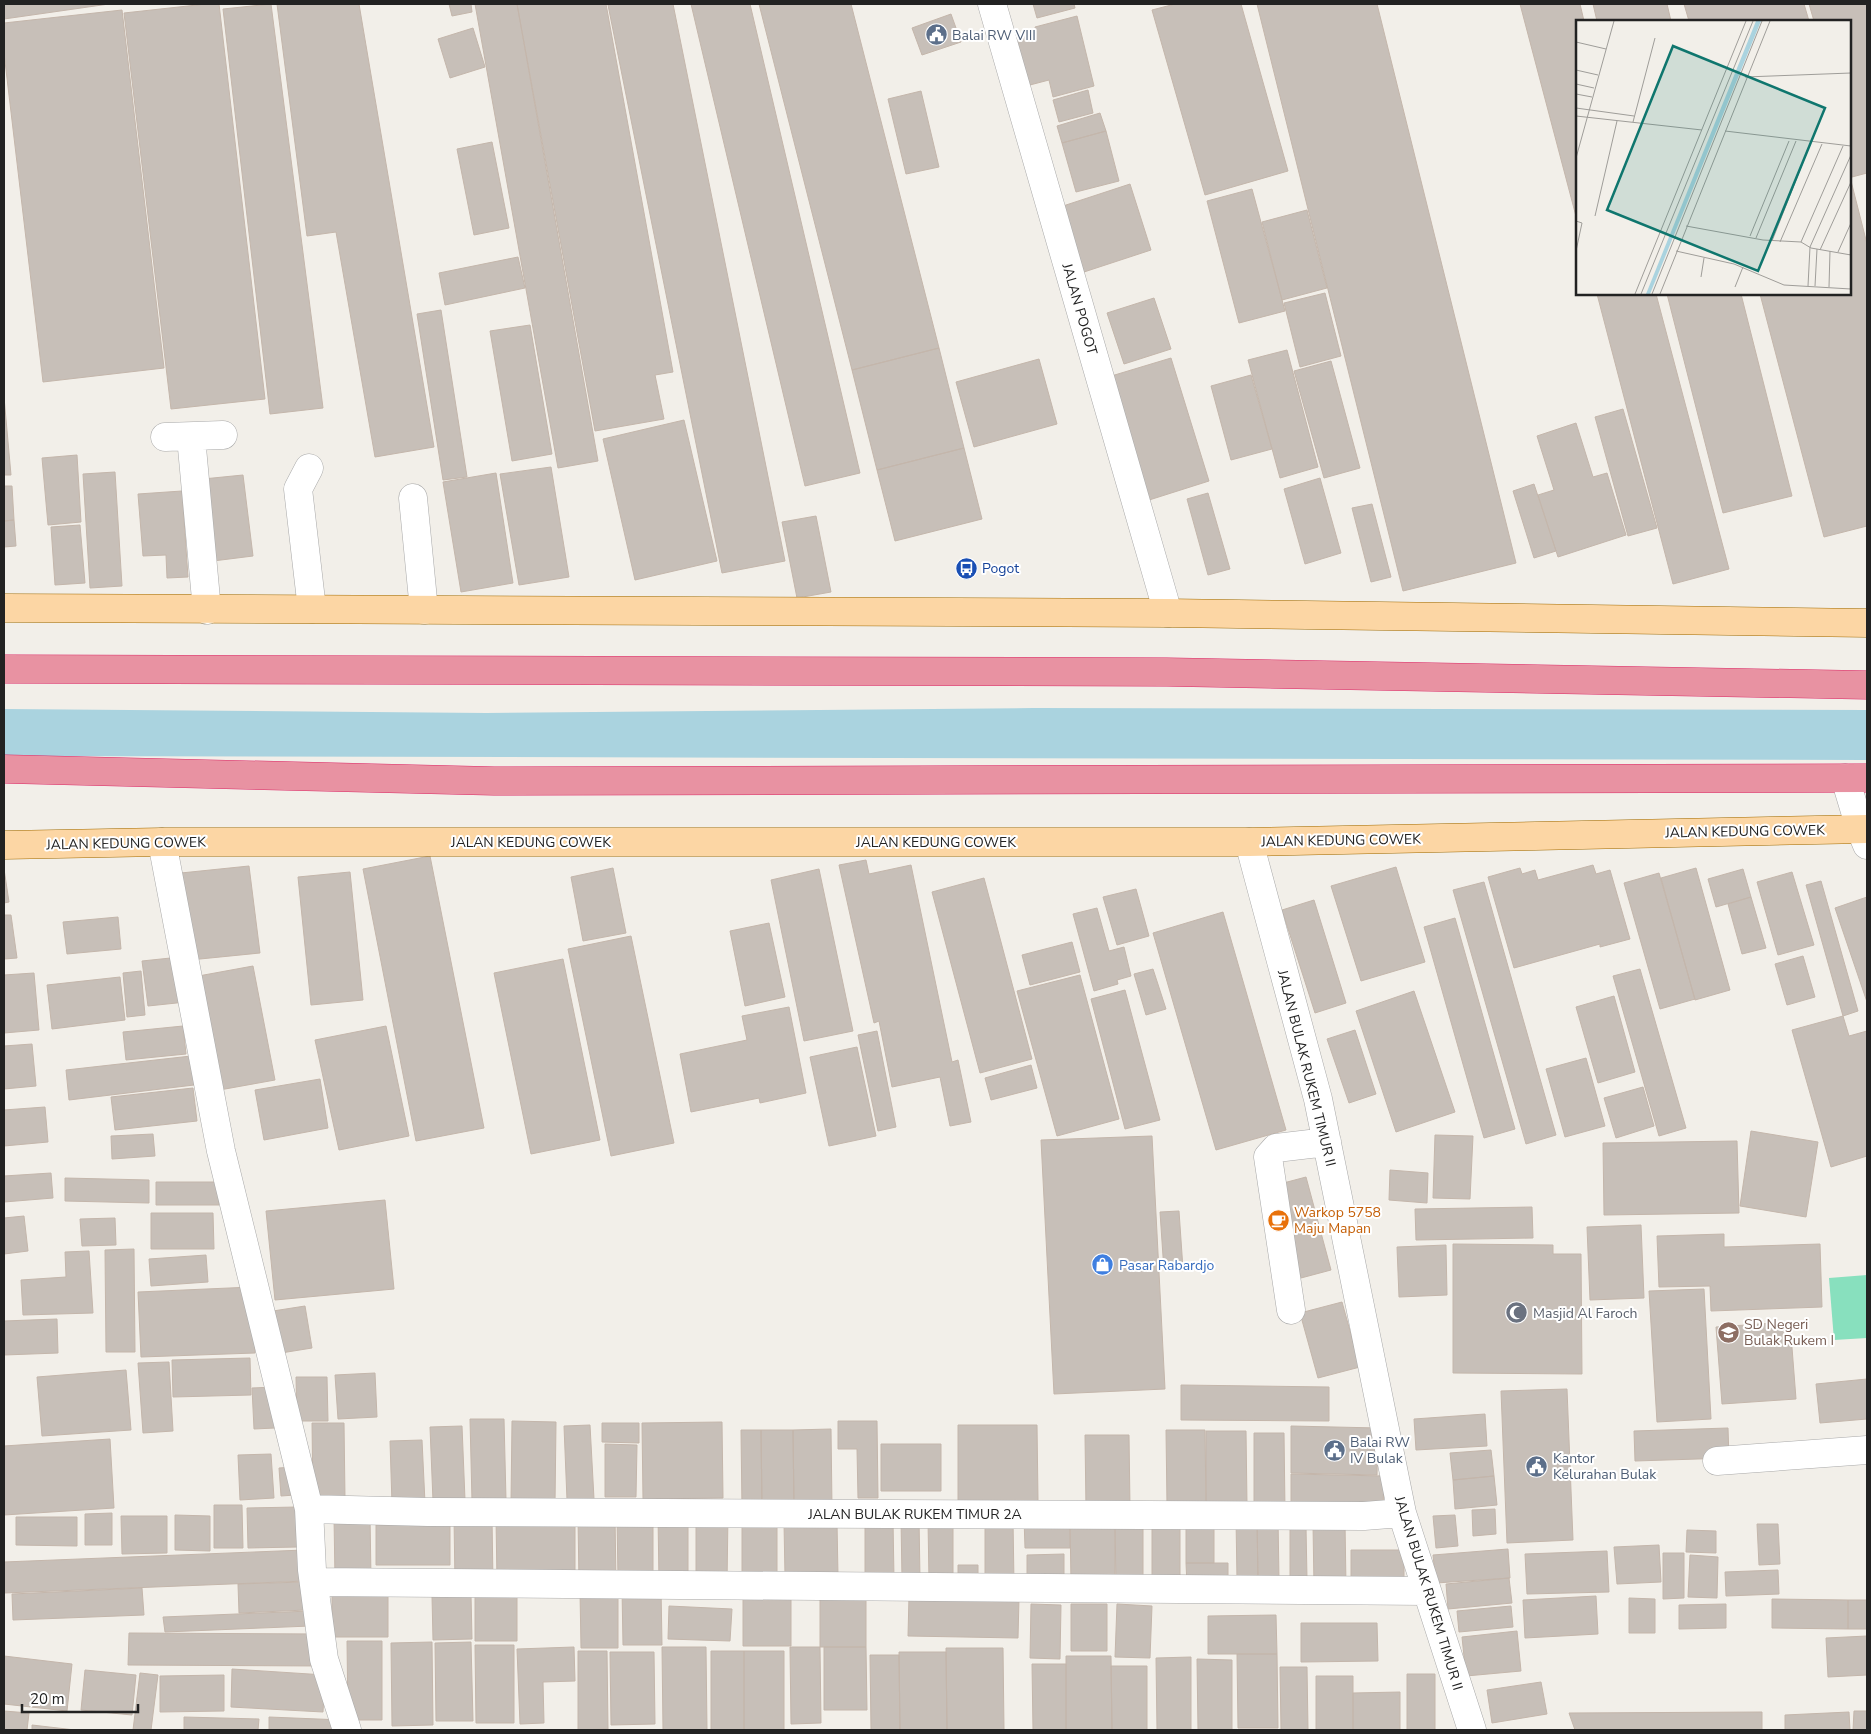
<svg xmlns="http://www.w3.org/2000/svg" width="1871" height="1734" font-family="'Nunito Sans',sans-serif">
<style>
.pitch{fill:#88e0be}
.water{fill:#aad3df}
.building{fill:#c7bfb8;stroke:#c4b6ab}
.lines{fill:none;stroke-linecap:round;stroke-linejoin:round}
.minor-casing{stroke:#a9a9a9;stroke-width:29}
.major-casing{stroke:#a06b00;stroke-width:29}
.highway-casing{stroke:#dc2a67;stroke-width:29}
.minor{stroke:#fff;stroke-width:28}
.major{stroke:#fcd6a4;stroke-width:28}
.highway{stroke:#e892a2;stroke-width:28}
.labels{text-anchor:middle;stroke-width:4;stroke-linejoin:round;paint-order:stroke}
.service-label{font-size:14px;fill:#4e5e75;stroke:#fff;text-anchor:start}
.street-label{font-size:14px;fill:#222;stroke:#fff}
.transit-label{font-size:14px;fill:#164399;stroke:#fff;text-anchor:start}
.food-label{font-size:14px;fill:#c56008;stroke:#fff;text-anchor:start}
.shop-label{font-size:14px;fill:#366cbe;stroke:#fff;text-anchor:start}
.worship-label{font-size:14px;fill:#5b616d;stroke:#fff;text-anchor:start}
.education-label{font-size:14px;fill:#785e54;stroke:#fff;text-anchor:start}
.inset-road{fill:none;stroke:#9f9d99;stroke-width:1}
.view{fill:#0f766e;fill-opacity:0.15;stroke:#0f766e;stroke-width:2.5}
.inset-edge{fill:none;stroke:#222;stroke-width:2.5}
</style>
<rect width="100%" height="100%" fill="#f2efe9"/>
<path class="pitch" d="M1867 1275V1338L1834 1340 1829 1278Z"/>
<path class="water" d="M1033 708 1867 710V760L4 756V709L486 713Z"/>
<path class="building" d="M4 4H109L4 19Z
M206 4H219L265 399 171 409 124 13Z
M271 4 323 408 270 414 223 9Z
M277 4H359L434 447 375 457 336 232 307 236Z
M449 4H471L472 12 452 16Z
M475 4H517L598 461 558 468Z
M517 4H606L673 372 655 375 664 419 595 431Z
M614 4H673L785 561 722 573 608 5Z
M691 4H750L860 473 805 486Z
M759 4H851L939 348 852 370Z
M1033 4H1074L1075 8 1037 18Z
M1175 4H1241L1288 171 1205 195 1152 10Z
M1257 4H1377L1516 563 1403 591Z
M1520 4H1580L1584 21H1577V220Z
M1593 4H1667L1671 21H1597Z
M1684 4H1804L1809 21H1689Z
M1809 4H1867V173L1852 177 1850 168V21H1814Z
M122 10 164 368 43 382 4 53V23Z
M951 14 961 42 922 55 912 28Z
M1077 16 1094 86 1053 97 1049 80 1026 86 1013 38 1036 32 1035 27Z
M473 28 485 67 450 78 438 39Z
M1088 90 1093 113 1059 122 1053 100Z
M921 91 939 167 906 174 888 99Z
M1100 113 1106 131 1062 143 1057 126Z
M1106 131 1119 181 1076 192 1062 143Z
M492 142 509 228 474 235 457 149Z
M1850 177 1867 244V526L1824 537 1760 294H1850Z
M1130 184 1151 250 1084 272 1063 206Z
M1252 189 1285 311 1239 323 1207 201Z
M1307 210 1327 288 1282 300 1262 222Z
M518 257 525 288 445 305 439 273Z
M1325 293 1341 356 1300 367 1284 303Z
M1597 294H1656L1729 569 1673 584Z
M1667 294H1741L1792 496 1723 513Z
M1154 298 1171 349 1124 364 1107 313Z
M441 310 467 477 443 480 417 314Z
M530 325 552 454 512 461 490 331Z
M939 348 964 448 877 470 852 370Z
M1287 350 1318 467 1280 478 1248 360Z
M1171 358 1209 481 1146 501 1108 377Z
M1039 359 1057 424 974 447 956 382Z
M1331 361 1360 468 1324 478 1294 371Z
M1251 375 1272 449 1231 460 1211 386Z
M4 397 11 475H4Z
M1623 409 1657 528 1628 536 1595 417Z
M684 420 717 561 635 580 603 439Z
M1576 423 1593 477 1607 473 1626 535 1558 557 1538 495 1554 490 1537 436Z
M964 448 982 519 895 541 877 470Z
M77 455 81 522 48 525 42 458Z
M551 467 569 577 519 585 500 474Z
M115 472 122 586 90 588 83 474Z
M496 473 513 583 461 592 443 482Z
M243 475 253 556 213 561 203 479Z
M1320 478 1341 553 1305 564 1284 489Z
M1534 484 1556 551 1534 558 1513 491Z
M4 486H12L14 520 4 521Z
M182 491 188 577 167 578 166 555 143 556 138 494Z
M1208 493 1230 569 1208 575 1187 499Z
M1372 504 1391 577 1371 582 1352 508Z
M816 516 831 592 797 598 782 522Z
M14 520 16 546 4 547V521Z
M80 525 85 583 55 585 51 527Z
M430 856 484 1128 416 1141 363 869Z
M866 860 869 874 911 865 952 1062 958 1060 971 1122 950 1126 940 1077 892 1087 879 1021 874 1023 839 865Z
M1593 865 1596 874 1610 870 1630 939 1600 947V944L1514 968 1488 877 1520 868 1522 874 1535 870 1538 880Z
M249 866 260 953 190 960 181 873Z
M1396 867 1425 962 1361 981 1331 886Z
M613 868 626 933 583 941 571 877Z
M1696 868 1730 990 1695 1000 1661 878Z
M4 869 9 902 4 903Z
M819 869 853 1031 804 1041 771 880Z
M1743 869 1751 897 1716 907 1708 879Z
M350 872 363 1000 311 1005 298 877Z
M1792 872 1814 945 1778 955 1757 882Z
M1659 873 1695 999 1660 1009 1624 883Z
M984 878 1032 1059 980 1073 932 892Z
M1821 881 1858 1011 1843 1016 1806 885Z
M1484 882 1556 1135 1526 1144 1453 890Z
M1136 889 1149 936 1117 945 1103 897Z
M1751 897 1766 948 1742 954 1728 904Z
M1867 897V1002L1835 908Z
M1314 900 1346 1003 1315 1013 1282 910Z
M1097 908 1109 951 1124 947 1131 976 1117 980 1118 984 1094 991 1073 914Z
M1223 912 1286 1130 1216 1150 1153 933Z
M4 915H11L17 958 4 959Z
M118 917 121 949 67 954 63 922Z
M1455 918 1515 1129 1484 1138 1424 927Z
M769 923 785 997 745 1006 730 931Z
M631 936 674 1143 611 1156 568 949Z
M1072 942 1080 972 1030 985 1022 955Z
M1803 956 1815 997 1787 1005 1775 964Z
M180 957 186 1002 148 1006 142 961Z
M563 959 600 1140 531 1154 494 973Z
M253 966 275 1080 214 1091 193 977Z
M1153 969 1166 1009 1146 1015 1134 974Z
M1640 969 1686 1128 1659 1136 1613 976Z
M141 971 145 1015 127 1017 123 973Z
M34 973 39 1030 4 1033V975Z
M1080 975 1119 1119 1057 1136 1017 991Z
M120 977 125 1020 52 1029 47 985Z
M1125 990 1160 1120 1125 1129 1091 999Z
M1414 991 1455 1112 1396 1132 1356 1011Z
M1614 996 1635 1072 1598 1083 1576 1007Z
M789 1007 806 1093 760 1103 759 1098 691 1112 680 1054 747 1040 742 1016Z
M1843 1016 1849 1036 1867 1031V1156L1831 1167 1792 1030Z
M183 1026 186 1054 126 1060 123 1032Z
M386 1026 409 1136 339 1150 315 1040Z
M1355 1030 1376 1094 1349 1103 1327 1039Z
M877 1031 896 1127 878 1131 858 1035Z
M32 1044 36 1086 4 1089V1046Z
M857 1047 876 1136 829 1146 810 1057Z
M191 1056 194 1085 69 1100 66 1070Z
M1586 1058 1605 1126 1565 1137 1546 1069Z
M1031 1065 1037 1088 991 1100 985 1078Z
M320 1079 328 1128 264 1140 255 1090Z
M1643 1087 1654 1126 1616 1138 1604 1098Z
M193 1088 197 1121 115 1130 111 1097Z
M45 1107 48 1142 4 1146V1110Z
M1751 1131 1818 1142 1806 1217 1740 1206Z
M153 1134 155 1156 112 1159 111 1136Z
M1435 1135 1473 1136 1470 1199 1433 1198Z
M1152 1136 1165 1389 1054 1394 1041 1140Z
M1737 1141 1739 1213 1604 1215 1603 1143Z
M1390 1170 1428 1173 1427 1203 1389 1200Z
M51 1173 53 1198 4 1202V1176Z
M1306 1177 1331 1270 1301 1278 1276 1185Z
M65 1178 149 1180V1203L65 1201Z
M156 1182H219V1205H156Z
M385 1200 394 1289 275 1300 266 1211Z
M1532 1207 1533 1238 1416 1240 1415 1209Z
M1179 1211 1183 1269 1164 1271 1160 1212Z
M151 1213H213L214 1249H151Z
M24 1216 28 1251 4 1254V1218Z
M115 1218 116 1245 82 1246 80 1219Z
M1641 1225 1644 1298 1590 1300 1587 1227Z
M1724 1234V1247L1820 1244 1822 1307 1711 1311 1710 1286 1659 1287 1657 1236Z
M1453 1244 1553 1245V1254H1581L1582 1374 1453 1373Z
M1446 1245 1447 1295 1399 1297 1397 1247Z
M134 1249 135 1352H106L105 1250Z
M89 1251 93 1313 23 1315 21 1280 66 1277 65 1252Z
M206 1255 208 1282 151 1286 149 1259Z
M252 1287 255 1353 141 1357 138 1292Z
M1704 1289 1711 1419 1657 1422 1649 1291Z
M1342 1302 1360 1367 1318 1378 1300 1313Z
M305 1306 312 1348 281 1353 273 1311Z
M57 1319 58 1353 4 1355V1321Z
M1790 1322 1796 1399 1722 1404 1716 1327Z
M250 1358 251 1395 173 1397 172 1360Z
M169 1362 173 1431 143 1433 138 1363Z
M126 1370 131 1430 42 1436 37 1377Z
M375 1373 377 1417 338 1419 335 1375Z
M296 1377H327L328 1421H297Z
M1867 1379V1419L1820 1423 1816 1384Z
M1181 1385 1329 1387V1421L1181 1420Z
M274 1387 275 1428 254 1429 252 1388Z
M1567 1389 1573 1540 1507 1543 1501 1391Z
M1485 1414 1487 1446 1416 1450 1414 1419Z
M470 1419H504L506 1500 472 1501Z
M512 1421 556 1422 555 1504 511 1503Z
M838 1421H877L878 1498H858L857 1449H838Z
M722 1422 723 1498 643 1499 642 1423Z
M312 1423H344L345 1499H313Z
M602 1423H639V1443L602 1442Z
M590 1425 594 1499 567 1500 564 1426Z
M958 1425H1037L1038 1501H958Z
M462 1426 465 1500 433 1501 430 1427Z
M1291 1426 1378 1428 1377 1475 1291 1473Z
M1728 1428 1729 1458 1635 1461 1634 1431Z
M831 1429 832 1508H794L793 1430Z
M741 1430H761L762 1508 742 1509Z
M761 1430H793L794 1508H762Z
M1166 1430H1205L1206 1505H1167Z
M1206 1431H1246L1247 1505H1206Z
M1254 1433H1284L1285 1511 1254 1512Z
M1085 1435H1129L1130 1509H1086Z
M110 1439 114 1508 4 1515V1446Z
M422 1440 425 1503 392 1504 390 1441Z
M605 1444 637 1445 636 1497H605Z
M881 1444H941V1491H881Z
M1491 1450 1494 1476 1453 1480 1450 1453Z
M271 1454 274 1498 240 1500 238 1455Z
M293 1467 295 1495 281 1496 279 1468Z
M1291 1474 1384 1476 1383 1511 1291 1509Z
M1494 1476 1497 1505 1455 1509 1453 1480Z
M214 1505H242L243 1548H214Z
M297 1507 298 1547 248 1548 247 1508Z
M1495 1509 1496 1534 1473 1536 1472 1510Z
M112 1513V1545H85V1514Z
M696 1513 728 1514 727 1584 696 1583Z
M658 1514H688V1583H659Z
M175 1515 210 1516V1551L175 1550Z
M1455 1515 1458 1546 1436 1548 1433 1516Z
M121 1516H167V1553L122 1554Z
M370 1516 371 1578H335L334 1517Z
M615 1516 616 1583H579L578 1517Z
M653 1516V1578H618L617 1517Z
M16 1517H77V1546L16 1545Z
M454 1517H492L493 1583H455Z
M575 1517V1582H497L496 1518Z
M742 1517H777V1577L742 1578Z
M1115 1517H1143V1587H1116Z
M1115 1517V1582L1071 1583 1070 1518Z
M901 1518H919L920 1579H902Z
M1024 1518H1070V1548H1025Z
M1186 1518H1214V1563H1186Z
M1236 1518H1257L1258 1580H1237Z
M1257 1518H1278L1279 1580H1258Z
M953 1519V1581H929L928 1520Z
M1180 1519V1586H1152V1520Z
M865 1520H893L894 1579H865Z
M985 1520H1013L1014 1584 985 1585Z
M784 1523H837L838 1576H785Z
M1345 1523 1346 1586 1314 1587 1313 1524Z
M450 1524V1565H376V1525Z
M1757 1524H1778L1780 1564 1759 1565Z
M1290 1527H1306L1307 1579 1290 1580Z
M1687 1530 1716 1531V1553L1686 1552Z
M1659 1545 1661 1582 1617 1584 1614 1547Z
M1508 1549 1510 1578 1436 1583 1433 1555Z
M304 1550 306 1581 4 1593V1562Z
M1351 1550H1404V1585L1351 1586Z
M1607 1551 1609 1592 1527 1594 1525 1554Z
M1663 1553H1684V1598L1663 1599Z
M1064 1554V1586H1027V1555Z
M1690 1555 1718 1557 1717 1598 1688 1597Z
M1186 1563H1228V1585H1187Z
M958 1565H978V1583H958Z
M1778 1570 1779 1594 1726 1596 1725 1572Z
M1509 1578 1512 1603 1448 1609 1446 1584Z
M304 1582 306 1610 239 1613 238 1584Z
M142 1588 144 1615 13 1620 12 1594Z
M622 1589H661L662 1645H623Z
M475 1591H517V1641H475Z
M580 1591H618V1648H581Z
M388 1595V1637H332V1596Z
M471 1595 472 1639 433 1640 432 1596Z
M909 1596 1019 1598 1018 1638 908 1636Z
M1596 1596 1598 1634 1525 1638 1523 1600Z
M820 1597H866V1647H820Z
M1629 1598 1655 1599V1633H1629Z
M743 1599H791V1646H743Z
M1772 1599 1848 1600V1629L1772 1628Z
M1848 1600H1867V1629H1848Z
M1031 1604 1061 1605 1060 1659 1030 1658Z
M1071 1604H1107V1651H1071Z
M1117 1604 1152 1606 1150 1658 1115 1657Z
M1726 1604V1628L1679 1629V1605Z
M669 1606 732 1609 730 1641 668 1639Z
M1511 1606 1513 1627 1459 1632 1457 1611Z
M310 1611V1626L165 1632 163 1617Z
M1276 1615 1277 1654H1208V1616Z
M1301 1623H1377L1378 1661 1301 1662Z
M1517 1631 1521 1671 1466 1676 1462 1637Z
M129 1633 319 1634V1666L128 1665Z
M1867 1636V1675L1828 1677 1826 1638Z
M347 1641H382V1720H348Z
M432 1642 433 1725 392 1726 391 1643Z
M471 1642 473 1721H436L435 1643Z
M475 1645H514V1723H476Z
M574 1647 575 1681 543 1682 544 1723 520 1724 517 1649Z
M662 1647H706L707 1730H663Z
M790 1647H820L821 1723 791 1724Z
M824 1647H866L867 1710H824Z
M946 1648H1003L1004 1730H947Z
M578 1651H607L608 1729 578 1730Z
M711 1651H744V1730H711Z
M744 1651H784V1730H744Z
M610 1652H654L655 1724 611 1725Z
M899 1652H946L947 1730H900Z
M1237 1654H1277L1278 1728H1238Z
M870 1655H899L900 1730H871Z
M4 1656 72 1664 67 1711 4 1704Z
M1066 1656H1111L1112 1730H1066Z
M1191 1657V1730H1157L1156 1658Z
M1197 1659 1232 1660V1730H1198Z
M1032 1664H1066V1730H1033Z
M1111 1666H1147V1730H1112Z
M1280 1667H1307L1308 1730H1281Z
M232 1669 325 1675 323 1712 231 1707Z
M85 1670 136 1675 132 1715 81 1710Z
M140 1673 158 1675 151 1730H133Z
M1407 1674H1435V1730H1407Z
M224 1675V1711L160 1712V1676Z
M1316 1676H1353V1730H1316Z
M1541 1682 1547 1714 1492 1723 1487 1690Z
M1400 1692V1730H1353V1693Z
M4 1711 29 1713 27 1730H4Z
M1854 1711H1867V1730H1853Z
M1762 1712V1730H1575L1569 1713Z
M1849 1712 1850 1730H1785V1715Z
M184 1717 259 1719 258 1730H184Z
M269 1717 342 1720V1730H269Z
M32 1725 75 1730H32Z"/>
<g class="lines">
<defs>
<path id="minor" d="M992 4 1168 613
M165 437 223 435
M191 437 207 610
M309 468 298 489 312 609
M413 498 424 610
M1845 778 1860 828 1867 845
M162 842 221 1151 309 1509 312 1570 324 1659 347 1730
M1249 842 1318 1099 1402 1513 1472 1730
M1291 1310 1268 1157 1276 1148 1327 1142
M1717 1461 1867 1450
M309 1509 428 1512 1364 1516 1402 1513
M314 1582 1427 1591"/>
<path id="major" d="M4 608 1168 613 1867 623
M4 845 162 842H1249L1867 829"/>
<path id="highway" d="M4 669 1167 672 1867 685
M4 769 494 781 1867 778"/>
</defs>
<use href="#minor" class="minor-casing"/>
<use href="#major" class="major-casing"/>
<use href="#highway" class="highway-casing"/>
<use href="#minor" class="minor"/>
<use href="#major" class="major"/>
<use href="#highway" class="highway"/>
</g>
<defs>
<symbol id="civic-disc" viewBox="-11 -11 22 22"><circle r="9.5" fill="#5c6f8a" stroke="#fff"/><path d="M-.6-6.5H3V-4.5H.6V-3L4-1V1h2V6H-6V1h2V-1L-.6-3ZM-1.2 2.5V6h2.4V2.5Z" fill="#fff"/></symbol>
<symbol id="bus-disc" viewBox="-11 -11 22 22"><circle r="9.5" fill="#1a4fb4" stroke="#fff"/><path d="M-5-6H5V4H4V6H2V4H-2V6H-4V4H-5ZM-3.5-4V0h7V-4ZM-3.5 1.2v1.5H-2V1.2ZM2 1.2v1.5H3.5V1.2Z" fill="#fff"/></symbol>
<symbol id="cafe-disc" viewBox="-11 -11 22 22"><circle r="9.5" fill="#e8710a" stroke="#fff"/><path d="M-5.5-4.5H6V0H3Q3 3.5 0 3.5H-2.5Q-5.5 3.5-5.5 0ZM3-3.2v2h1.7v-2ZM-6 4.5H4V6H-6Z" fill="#fff"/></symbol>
<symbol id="shop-disc" viewBox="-11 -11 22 22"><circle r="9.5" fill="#3f7fe0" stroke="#fff"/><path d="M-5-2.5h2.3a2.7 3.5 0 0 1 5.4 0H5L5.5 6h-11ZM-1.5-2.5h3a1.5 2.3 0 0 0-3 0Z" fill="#fff"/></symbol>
<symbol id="mosque-disc" viewBox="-11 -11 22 22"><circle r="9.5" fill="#6b7280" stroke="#fff"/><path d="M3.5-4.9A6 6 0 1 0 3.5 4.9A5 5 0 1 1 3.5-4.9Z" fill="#fff"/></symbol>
<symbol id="school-disc" viewBox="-11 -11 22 22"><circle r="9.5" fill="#8d6e63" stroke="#fff"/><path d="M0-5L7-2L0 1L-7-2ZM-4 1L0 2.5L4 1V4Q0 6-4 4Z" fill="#fff"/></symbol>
</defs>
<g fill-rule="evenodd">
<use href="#civic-disc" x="924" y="22" width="25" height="25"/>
<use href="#bus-disc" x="954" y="556" width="25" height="25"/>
<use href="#cafe-disc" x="1266" y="1208" width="25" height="25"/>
<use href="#shop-disc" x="1090" y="1252" width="25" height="25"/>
<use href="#mosque-disc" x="1504" y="1300" width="25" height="25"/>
<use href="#school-disc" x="1716" y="1320" width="25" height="25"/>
<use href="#civic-disc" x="1322" y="1438" width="25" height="25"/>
<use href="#civic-disc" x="1524" y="1454" width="25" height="25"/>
</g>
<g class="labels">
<g class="service-label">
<text x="952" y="40">Balai RW VIII</text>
<text x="1350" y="1447">Balai RW<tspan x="1350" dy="16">IV Bulak</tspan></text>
<text x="1553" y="1463">Kantor<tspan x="1553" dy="16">Kelurahan Bulak</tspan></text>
</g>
<g class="street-label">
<text transform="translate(1080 309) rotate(74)" y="5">JALAN POGOT</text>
<text transform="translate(1745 831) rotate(-1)" y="5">JALAN KEDUNG COWEK</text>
<text transform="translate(1341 840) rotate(-1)" y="5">JALAN KEDUNG COWEK</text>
<text x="531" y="847">JALAN KEDUNG COWEK</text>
<text x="936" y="847">JALAN KEDUNG COWEK</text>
<text transform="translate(126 843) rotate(-1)" y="5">JALAN KEDUNG COWEK</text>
<text transform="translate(1307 1068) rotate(76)" y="5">JALAN BULAK RUKEM TIMUR II</text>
<text x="915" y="1519">JALAN BULAK RUKEM TIMUR 2A</text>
<text transform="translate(1429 1593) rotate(73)" y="5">JALAN BULAK RUKEM TIMUR II</text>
</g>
<g class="transit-label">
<text x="982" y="573">Pogot</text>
</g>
<g class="food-label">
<text x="1294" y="1217">Warkop 5758<tspan x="1294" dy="16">Maju Mapan</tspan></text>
</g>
<g class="shop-label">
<text x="1119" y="1270">Pasar Rabardjo</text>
</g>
<g class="worship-label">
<text x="1533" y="1318">Masjid Al Faroch</text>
</g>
<g class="education-label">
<text x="1744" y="1329">SD Negeri<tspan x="1744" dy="16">Bulak Rukem I</tspan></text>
</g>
</g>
<g transform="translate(1576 20)">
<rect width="275" height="275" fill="#f2efe9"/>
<path d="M180 1H185L74 274H70Z" fill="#aad3df"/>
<path class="inset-road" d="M0 22 30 29M0 50 22 55M169 57 275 53M0 64 18 68M0 74 16 77M0 88 58 96M0 96 126 110M57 102 79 18M149 111 275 126M0 138 38 1M19 196 41 101M0 201 6 203 0 231M110 206 187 220 225 222 235 228 275 235M174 216 213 121M180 218 220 121M196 221 235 122M204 222 246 124M225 222 267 126M244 230 275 162M100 231 158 244 208 265 275 269M262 232 275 203M125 257 128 238M232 266 234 227 275 135M239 266 241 229M159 267 167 247M253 267 254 231M59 274 170 1M65 274 177 1M76 274 186 1M84 274 194 1"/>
<path class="view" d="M97 26 249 88 182 251 31 190Z"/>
<rect width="275" height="275" class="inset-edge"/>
</g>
<rect width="1871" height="1734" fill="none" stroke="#222222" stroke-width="10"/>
<path d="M22 1704v8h116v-8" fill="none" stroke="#222222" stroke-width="2.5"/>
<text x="30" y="1704" font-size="15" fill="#222222" stroke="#ffffff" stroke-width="4" paint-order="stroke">20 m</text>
</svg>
